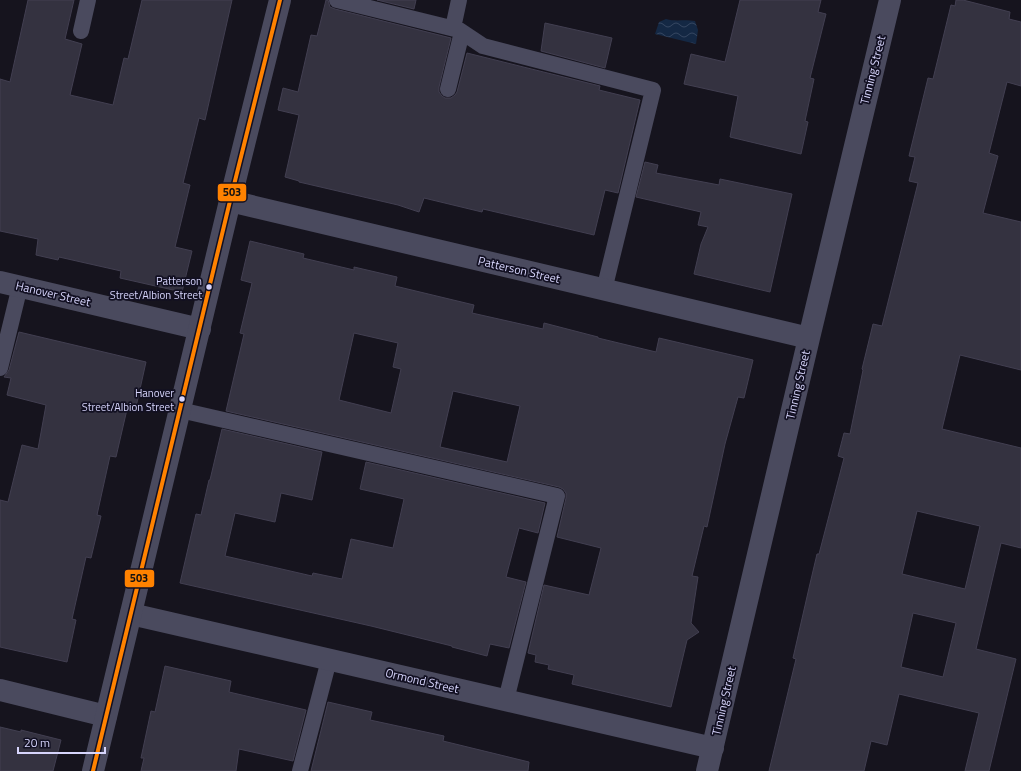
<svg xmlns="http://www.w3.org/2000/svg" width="1021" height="771" font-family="'Titillium Web',sans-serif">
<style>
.water{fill:url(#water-waves)}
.building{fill:#343240;stroke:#423f51;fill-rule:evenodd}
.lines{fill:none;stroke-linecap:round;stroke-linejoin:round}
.service{stroke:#4a4a5e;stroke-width:16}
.minor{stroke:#4a4a5e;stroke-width:22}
.tertiary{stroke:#4a4a5e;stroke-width:22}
.bus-1-casing{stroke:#121022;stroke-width:7}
.bus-1{stroke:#ff8200;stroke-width:4}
.bus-dot{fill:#d7d5fc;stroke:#121022;stroke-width:1.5}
.labels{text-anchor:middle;stroke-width:3.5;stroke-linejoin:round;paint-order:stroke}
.bus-label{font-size:11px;fill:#d7d5fc;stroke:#121022;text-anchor:end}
.street-label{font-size:12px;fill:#d7d5fc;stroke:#121022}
.line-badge{stroke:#121022;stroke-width:1.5}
.pale-badge-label{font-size:11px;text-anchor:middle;font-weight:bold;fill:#111}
</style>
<defs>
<pattern id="water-waves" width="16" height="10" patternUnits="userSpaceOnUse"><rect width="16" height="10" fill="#142844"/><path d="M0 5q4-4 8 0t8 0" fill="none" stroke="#354660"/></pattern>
</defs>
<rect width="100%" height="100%" fill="#16141e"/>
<path class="water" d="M666 19C676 22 685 19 695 21L698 30 696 44 655 34 659 22Z"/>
<path class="building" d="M28 0H74L65 39 82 44 70 95 113 105 124 58 128 59 142 0H232L205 120 199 118 183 183 190 185 175 247 192 251 182 292 120 278 121 271 59 257 58 260 36 255 38 239 0 231V79L10 82Z
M326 0H328L330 7 335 9 451 38 439 87V92L442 96 445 98H451L455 95 457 92 467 53 600 86 599 90 640 100 618 193 605 190 594 235 483 209 482 212 424 198 419 212 398 205 299 182V181L285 177 299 115 278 110 283 88 298 92 311 35 317 36Z
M377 0H416L414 9Z
M740 0H821L818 12 826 14 810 78 814 79 805 121 808 122 801 154 730 137 738 96 684 84 691 54 725 62Z
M956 0H963L1010 12 1009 19 1021 22V86L1007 82 989 153 998 156 983 213 1021 222V370L960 355 942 429 1021 448V548L1001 543 976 649 1016 659 989 771H965L979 713 899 694 887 745 871 741 864 771H769L796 659 793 658 809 588 817 554H819L844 458 838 456 844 433 850 434 863 370 862 369 873 324 882 326 918 183 909 181 915 157 909 156 928 78 933 79 951 5 955 6ZM917 511 980 526 965 589 902 574ZM913 613 956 623 943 677 901 667Z
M545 23 612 38 605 68 541 51Z
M645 162 658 165 656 173 719 185 720 179 792 194 770 292 694 274 701 244 708 227 698 225 701 212 636 197Z
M250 241 304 254 303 258 354 270V267L397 277 395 286 474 305 472 313 543 329 544 323 598 337V338L656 352 659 338 753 360 744 398 738 397 725 444 707 527 704 526 692 576 698 577 691 623 699 632 687 640 671 707 572 684 574 675 548 669 549 665 535 662 536 655 528 653 544 585 589 595 601 548 557 537 566 498V493L563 489 559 487 226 411 244 334 240 333 252 283 241 280ZM354 333 398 343 393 367 401 369 391 413 339 400ZM453 391 520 406 507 462 440 447Z
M19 332 146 362 136 407 128 405 116 457 110 456 97 515 101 516 91 558 86 557 72 619 76 620 67 662 0 647V500L8 502 22 445 38 449 46 405 7 395 11 378 4 377 9 370Z
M222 429 322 452 312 500 281 493 275 522 235 513 225 556 312 576 313 573 342 579 351 539 393 548 404 499 360 489 366 462 545 503 538 533 519 528 506 577 526 582 509 648 490 644 487 656 452 647V646L371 626 180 583 196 514 201 515 209 480H210Z
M165 666 231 681 229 692 306 710 293 761 239 749 236 771H141L144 758H141L151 711 155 712Z
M328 702 372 712 370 720 444 736 443 741 529 762 528 771H311Z
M0 727 21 732V730L61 740 53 771H0Z"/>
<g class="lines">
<path class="service" d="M337 0 459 30 483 46 653 90 604 290
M453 28 459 0
M81 31 88 0
M448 89 462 32
M0 368 20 286
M180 410 557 496 506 700
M300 771 329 660"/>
<path class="minor" d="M230 201 809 338
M0 282 200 329
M131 614 713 748
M0 690 106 716
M707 771 809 338 890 0"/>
<path class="tertiary" d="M93 771 230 201 280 0"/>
<defs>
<path id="bus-1" d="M93 771 230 201 280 0"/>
</defs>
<use href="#bus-1" class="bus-1-casing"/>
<use href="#bus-1" class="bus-1"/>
</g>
<g class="bus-dot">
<circle cx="209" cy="287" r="3.5"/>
<circle cx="182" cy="399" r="3.5"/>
</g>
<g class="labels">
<g class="bus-label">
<text x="202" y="285">Patterson<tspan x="202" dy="14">Street/Albion Street</tspan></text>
<text x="174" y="397">Hanover<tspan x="174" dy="14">Street/Albion Street</tspan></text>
</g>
<g class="street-label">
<text transform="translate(873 70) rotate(-76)" y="4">Tinning Street</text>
<text transform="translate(519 270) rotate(13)" y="4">Patterson Street</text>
<text transform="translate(53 294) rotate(13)" y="4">Hanover Street</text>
<text transform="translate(798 385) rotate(-77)" y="4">Tinning Street</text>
<text transform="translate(422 681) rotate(13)" y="4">Ormond Street</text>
<text transform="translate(724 701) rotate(-77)" y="4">Tinning Street</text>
</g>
</g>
<g class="line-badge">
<rect x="217" y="183" width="30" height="19" rx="4" fill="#ff8200"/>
<rect x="124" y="569" width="31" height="19" rx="4" fill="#ff8200"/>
</g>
<g class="pale-badge-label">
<text x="232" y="196">503</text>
<text x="139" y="582">503</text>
</g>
<path d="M18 747v6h87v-6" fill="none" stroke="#d7d5fc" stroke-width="2"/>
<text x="24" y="747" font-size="12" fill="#d7d5fc" stroke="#121022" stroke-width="3" paint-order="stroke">20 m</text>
</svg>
